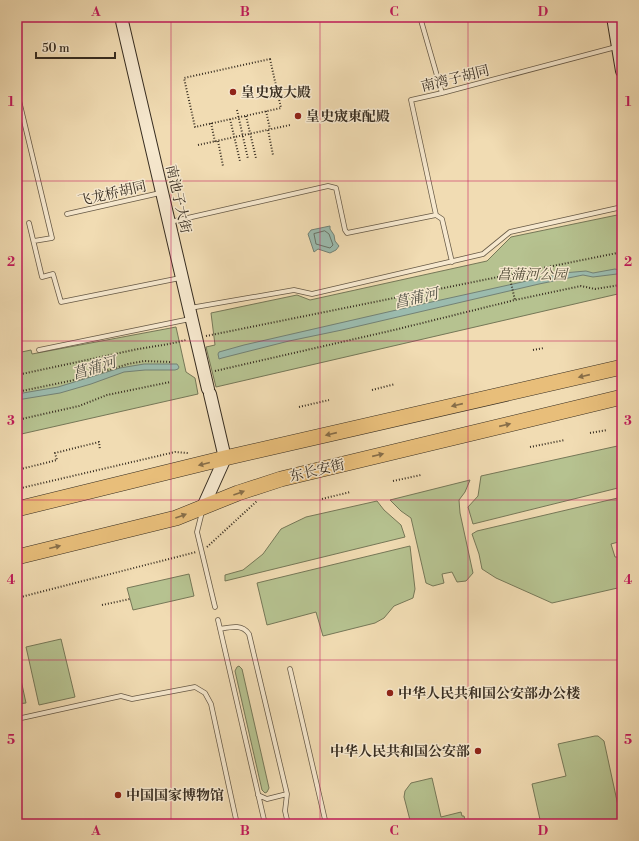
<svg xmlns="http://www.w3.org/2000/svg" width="639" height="841" font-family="'Libre Bodoni','Noto Serif SC',serif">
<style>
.green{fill:#b6c290;stroke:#767858}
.water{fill:#9bbbae;stroke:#738276}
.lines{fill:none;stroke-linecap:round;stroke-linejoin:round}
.shore{stroke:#697468;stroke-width:1}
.lane-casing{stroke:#665946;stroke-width:5.5}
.secondary-casing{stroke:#372d21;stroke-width:14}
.highway-casing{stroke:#372d21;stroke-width:16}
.path{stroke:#372d21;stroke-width:2;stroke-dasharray:1 2;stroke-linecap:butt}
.lane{stroke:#f6e8ce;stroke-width:4}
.secondary{stroke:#f6e8ce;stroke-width:12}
.highway{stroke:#e8be7a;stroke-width:15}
.oneway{fill:#876e49}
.grid{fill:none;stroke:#c2185b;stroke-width:1;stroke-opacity:0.55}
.poi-dot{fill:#8f2418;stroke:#f6e8ce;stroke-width:1.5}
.labels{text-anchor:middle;stroke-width:3;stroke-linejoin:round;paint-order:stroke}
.street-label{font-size:14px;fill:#372d21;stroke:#f6e8ce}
.poi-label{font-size:14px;font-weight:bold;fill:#372d21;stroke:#f6e8ce;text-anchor:start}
.park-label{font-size:14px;font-style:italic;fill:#504b37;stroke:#f6e8ce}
.water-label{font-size:15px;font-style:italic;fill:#505044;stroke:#f6e8ce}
.neatline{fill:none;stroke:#c2185b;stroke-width:1.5}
.grid-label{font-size:13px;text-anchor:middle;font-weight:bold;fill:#c2185b}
</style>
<rect width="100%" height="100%" fill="#f1dcb3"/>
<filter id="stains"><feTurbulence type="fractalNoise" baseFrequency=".005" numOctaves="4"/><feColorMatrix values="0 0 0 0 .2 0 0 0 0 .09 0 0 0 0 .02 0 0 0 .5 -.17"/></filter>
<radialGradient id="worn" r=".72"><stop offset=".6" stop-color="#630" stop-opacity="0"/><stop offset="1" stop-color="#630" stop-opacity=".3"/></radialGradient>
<path class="green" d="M622 214V293L216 387 206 347 215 345 211 313 297 295 310 300 487 261 511 237Z
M176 327 186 372 195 378 198 394 17 435V353L31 350 32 354Z
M622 445V487L473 524 468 507 478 496 481 476Z
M470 480 465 492 459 500 460 513 473 573 466 581 457 582 452 572 442 574 444 583 433 586 426 583 411 518 401 511 390 500Z
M622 497V541L611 544 615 557H622V587L552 603 496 578 482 569 479 554 472 534 477 531Z
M377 501 384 510 401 525 405 537 225 581V575L243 570 263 554 281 529 306 517Z
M410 546 415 589 413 598 394 606 384 618 375 623 323 636 316 612 267 625 257 583Z
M189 574 194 596 133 610 127 588Z
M61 639 75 697 39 705 26 647Z
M239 666 242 669 269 788 267 792 265 793 262 790 235 671 237 667Z
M21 680 26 703 17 704V681Z
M595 736H598L604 741 622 824H541L532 784 566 776 558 744Z
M432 778 441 817 461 812 462 816H464L466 824H411L404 797 405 791 411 783Z"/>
<path class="water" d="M330 226V229L334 235 335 241 339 246 336 250 330 253 318 249 314 252 308 234 311 230Z
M615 269 619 270 617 274 593 277 583 275 539 284 342 330 289 341 222 358 219 359 218 354 219 352 244 345 427 303 563 273 586 271 593 273Z
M144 364H177L179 367 178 369 175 370H145L124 372 91 384 60 393 17 400V394L58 387 120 368Z"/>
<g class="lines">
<path class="shore" d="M325 231 329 234 333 245 330 248 316 244 314 234Z"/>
<defs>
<path id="lane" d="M420 17 442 93
M17 92 52 238 34 241
M67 214 160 193
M436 215 411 100 442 93 616 47
M170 222 328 186 336 188 345 230 347 233 436 215 442 219 452 262
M29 223 42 277 53 274 61 302 180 278
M190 308 294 290 312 294 483 254 510 232 622 207
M39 350 190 319
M202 512 197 532 215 607
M218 620 265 824
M220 629C231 627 242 624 249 634L287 794 285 811 288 824
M290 669 326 824
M17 719 121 696 132 699 195 687 205 693 211 704 237 824
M258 795 267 799 287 794"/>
<path id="secondary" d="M121 17 208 389
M613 17 622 71
M203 507 225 458 210 394"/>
<path id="highway" d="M17 509 225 458 622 367
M17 557 176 518 238 493 281 479 622 397"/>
</defs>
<use href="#lane" class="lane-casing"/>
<use href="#secondary" class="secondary-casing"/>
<use href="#highway" class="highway-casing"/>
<path class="path" d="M270 59 281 108 195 127 184 78Z
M237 110 248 159
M266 111 270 129
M246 116 256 158
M230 119 240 161
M211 123 215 142
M268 130 273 155
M218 141 223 166
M198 145 290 125
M509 275 515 300
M206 336 622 252
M533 350 544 348
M215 371 394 330 515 300 581 286 595 289 620 285 622 282
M17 375 138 349 169 344 186 340
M372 390 395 384
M17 392 79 379 128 364 144 361 171 362
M299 407 329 400
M17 420 79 406 107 395 170 382
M590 433 607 430
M530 447 565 440
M17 470 57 460 55 453 99 442 100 450
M393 481 421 475
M17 489 175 452 188 453
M322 499 350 492
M207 547 257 501
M17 598 196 552
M102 605 130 599"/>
<use href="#lane" class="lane"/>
<use href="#secondary" class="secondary"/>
<use href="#highway" class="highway"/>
</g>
<defs><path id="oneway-solid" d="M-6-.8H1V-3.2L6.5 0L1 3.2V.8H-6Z"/></defs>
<g class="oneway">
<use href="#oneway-solid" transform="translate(584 376) rotate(167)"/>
<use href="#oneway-solid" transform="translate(457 405) rotate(167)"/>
<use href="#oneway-solid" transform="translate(505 425) rotate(-13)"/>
<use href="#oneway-solid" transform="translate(331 434) rotate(167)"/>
<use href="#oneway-solid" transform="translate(378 455) rotate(-13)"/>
<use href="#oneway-solid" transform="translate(204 464) rotate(166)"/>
<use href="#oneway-solid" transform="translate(239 493) rotate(-20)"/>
<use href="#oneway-solid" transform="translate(181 516) rotate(-20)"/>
<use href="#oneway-solid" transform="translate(55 547) rotate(-14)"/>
</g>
<path class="grid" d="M171 17V824M320 17V824M468 17V824M17 181H622M17 341H622M17 500H622M17 660H622"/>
<g class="poi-dot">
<circle cx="233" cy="92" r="4"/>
<circle cx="298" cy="116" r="4"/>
<circle cx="390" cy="693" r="4"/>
<circle cx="478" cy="751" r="4"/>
<circle cx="118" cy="795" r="4"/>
</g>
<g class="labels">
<g class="street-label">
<text transform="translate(455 78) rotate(-14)" y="5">南湾子胡同</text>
<text transform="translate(112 193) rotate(-13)" y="5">飞龙桥胡同</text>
<text transform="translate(179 199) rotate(77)" y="5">南池子大街</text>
<text transform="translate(317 470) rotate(-13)" y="5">东长安街</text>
</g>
<g class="poi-label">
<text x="241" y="97">皇史宬大殿</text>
<text x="306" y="121">皇史宬東配殿</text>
<text x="398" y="698">中华人民共和国公安部办公楼</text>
<text x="470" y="756" text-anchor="end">中华人民共和国公安部</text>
<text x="126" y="800">中国国家博物馆</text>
</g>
<g class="park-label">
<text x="532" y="279">菖蒲河公园</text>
</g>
<g class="water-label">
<text transform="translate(416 298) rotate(-13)" y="5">菖蒲河</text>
<text transform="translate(94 368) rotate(-17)" y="5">菖蒲河</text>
</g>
</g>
<rect width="639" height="841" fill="none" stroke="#f1dcb3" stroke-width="44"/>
<path d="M36 52v6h79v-6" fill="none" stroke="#372d21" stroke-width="2"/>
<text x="42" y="52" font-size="12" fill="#372d21" stroke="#f6e8ce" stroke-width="3" paint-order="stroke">50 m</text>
<rect x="22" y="22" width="595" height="797" class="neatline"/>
<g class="grid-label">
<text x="96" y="16">A</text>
<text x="245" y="16">B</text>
<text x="394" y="16">C</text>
<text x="543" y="16">D</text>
<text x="11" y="106">1</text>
<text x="628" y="106">1</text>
<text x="11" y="266">2</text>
<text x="628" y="266">2</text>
<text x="11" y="425">3</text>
<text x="628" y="425">3</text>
<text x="11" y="584">4</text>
<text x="628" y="584">4</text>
<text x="11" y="744">5</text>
<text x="628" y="744">5</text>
<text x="96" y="835">A</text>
<text x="245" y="835">B</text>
<text x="394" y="835">C</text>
<text x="543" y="835">D</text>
</g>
<rect width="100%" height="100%" filter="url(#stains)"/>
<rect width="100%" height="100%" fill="url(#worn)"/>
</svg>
